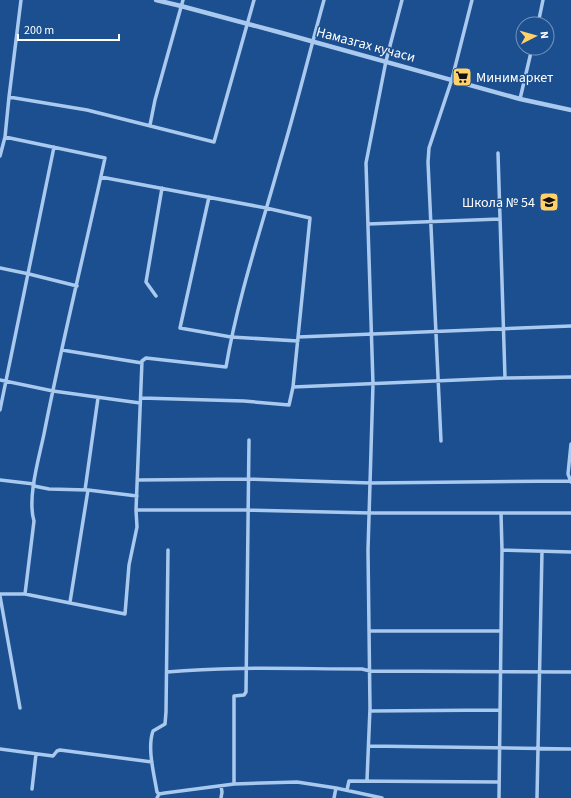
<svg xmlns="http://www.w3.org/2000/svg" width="571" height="798" font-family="'Source Sans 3',sans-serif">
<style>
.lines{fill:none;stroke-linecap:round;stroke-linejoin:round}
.minor{stroke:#a9c9ee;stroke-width:3.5}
.tertiary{stroke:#a9c9ee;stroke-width:4.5}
.labels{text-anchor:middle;stroke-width:3;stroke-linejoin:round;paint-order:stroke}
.street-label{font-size:14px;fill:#fff;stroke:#1b4f8f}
.poi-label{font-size:14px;fill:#fff;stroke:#1b4f8f;text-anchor:start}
</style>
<rect width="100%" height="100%" fill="#1b4f8f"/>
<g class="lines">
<path class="minor" d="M538 24 543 0
M9 97 87 110 214 142 254 0
M520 99 532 48
M150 125 155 100 183 0
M5 137 105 158C85 250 62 342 44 434 39 458 27 498 34 521L25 594
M498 153 505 378
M0 156 5 137 9 97 21 0
M101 177 266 208 310 218 293 387 289 405 244 401 141 398
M209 197 180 328 231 337 298 341
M368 224 500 219
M0 268 29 274 77 286
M156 296 146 282 162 188
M298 337 571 326
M62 350 142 363
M0 380 53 391 140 403
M293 387 505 378 571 377
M0 410 54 147
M441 441 428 162 429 148 452 79 472 0
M0 480 34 484
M138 480 248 479 371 483 570 481
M571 482 568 474 571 444
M34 486 49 489 87 490
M85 490 98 398
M136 510H248L370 513H571
M502 550 571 552
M0 594H25L125 614 129 565 137 527 136 510 142 361 146 358 226 367C238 297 261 229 280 161 296 108 309 54 324 0
M0 596 20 708
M70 602 88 490 137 496
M370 631H501
M167 672C232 666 297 669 362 669L370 671 571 672
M370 711 500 710
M369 746 571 749
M0 749 53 756 57 751 60 750 152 762
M367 780 370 708 368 550 373 384 366 163 386 61 402 0
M234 784V696L244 695 246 692 249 440
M32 789 36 754
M347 790 349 781 498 782
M159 794 157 792C154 774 147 748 153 731L165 724 166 712 168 550
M157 798 159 794 165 793 234 784 297 782 336 788 382 798
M221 798 222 792 221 786
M334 798 336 788
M499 798 502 550 501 513
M537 798 542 551"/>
<path class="tertiary" d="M156 0 181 6 282 33 520 99 571 110"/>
</g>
<defs>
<symbol id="supermarket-square" viewBox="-11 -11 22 22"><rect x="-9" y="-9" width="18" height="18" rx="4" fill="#ffd166" stroke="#1b4f8f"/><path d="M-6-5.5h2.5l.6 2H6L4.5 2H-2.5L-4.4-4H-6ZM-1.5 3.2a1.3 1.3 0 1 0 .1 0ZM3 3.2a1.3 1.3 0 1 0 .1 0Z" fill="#111"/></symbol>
<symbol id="school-square" viewBox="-11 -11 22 22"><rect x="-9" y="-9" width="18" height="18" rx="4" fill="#ffd166" stroke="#1b4f8f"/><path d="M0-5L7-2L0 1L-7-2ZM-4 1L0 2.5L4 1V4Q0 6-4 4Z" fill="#111"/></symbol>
</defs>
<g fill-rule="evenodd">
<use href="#supermarket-square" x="451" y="66" width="22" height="22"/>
<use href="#school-square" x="538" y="191" width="22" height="22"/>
</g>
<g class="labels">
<g class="street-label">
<text transform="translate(366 44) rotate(15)" y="5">Намазгах кучаси</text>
</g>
<g class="poi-label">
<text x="476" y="82">Минимаркет</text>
<text x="535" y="207" text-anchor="end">Школа № 54</text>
</g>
</g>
<g transform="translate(535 36) rotate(84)"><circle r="19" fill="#1b4f8f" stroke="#7695bc"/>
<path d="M0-3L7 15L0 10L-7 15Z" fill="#ffd166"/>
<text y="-6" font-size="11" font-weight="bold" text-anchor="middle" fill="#ffffff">N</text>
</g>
<path d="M18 34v6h101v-6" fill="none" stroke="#ffffff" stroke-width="2"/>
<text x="24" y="34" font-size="12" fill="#ffffff" stroke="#1b4f8f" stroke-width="3" paint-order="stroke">200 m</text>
</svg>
